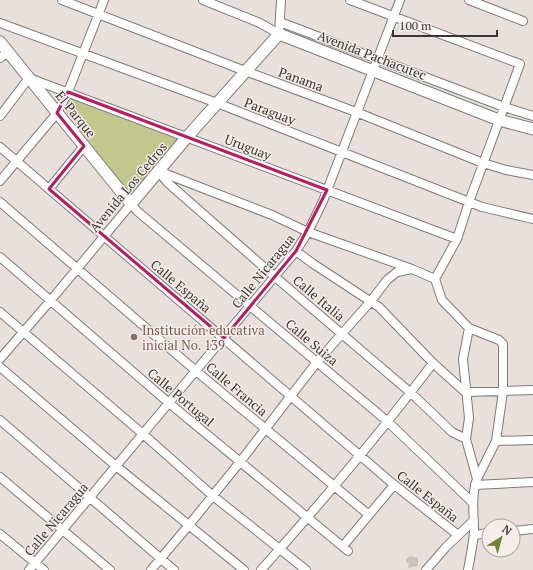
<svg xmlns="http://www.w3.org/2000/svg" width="533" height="570" font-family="'PT Serif',serif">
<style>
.green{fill:#c1c88c}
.building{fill:#cac3bf}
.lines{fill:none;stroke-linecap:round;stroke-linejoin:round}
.minor-casing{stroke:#807975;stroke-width:10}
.major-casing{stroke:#807975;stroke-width:13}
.minor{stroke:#fff;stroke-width:8}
.major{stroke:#fff;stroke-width:11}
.marked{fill:none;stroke:#c2185b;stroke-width:3;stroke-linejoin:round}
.education-dot{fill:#8d6e63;stroke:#f5ede9;stroke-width:1.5}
.labels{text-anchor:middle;stroke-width:3;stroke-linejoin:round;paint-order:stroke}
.street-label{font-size:13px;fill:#383534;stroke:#f5ede9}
.education-label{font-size:13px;fill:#785e54;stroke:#f5ede9;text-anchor:start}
</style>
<rect width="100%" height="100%" fill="#e8e0dc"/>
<path class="green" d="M71 95 183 138 132 197 64 109Z"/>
<path class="building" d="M410 556 418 558V566L408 568 409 563 406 562V559Z"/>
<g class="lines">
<defs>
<path id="minor" d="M62 0 245 71 356 112 483 163 506 170 533 175
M203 0 260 23 279 34 281 0
M350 0 520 64 469 202 457 239 435 279
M469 0 523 21
M280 22 504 107 533 116
M0 23 217 103 482 207 533 219
M0 58 8 51
M0 116 29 78 457 239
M0 147 392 483 458 535
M158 171 168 183 274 276 411 393 452 432 466 439
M161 172 272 215 308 232 412 269 435 279
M0 181 57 113 68 92 104 0
M49 189 84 146
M0 202 196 371 369 515
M296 251 312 263 379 307 433 363 465 392 533 390
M0 257 169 403 348 551
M435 279 442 300 469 328 499 340 503 344V391L496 441 477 479
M0 312 143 434 213 496 306 570
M0 359 51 300 131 204 137 211 387 421 473 503
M0 367 116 466 244 570
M0 420 174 570
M496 441 533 440
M0 477 110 570
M475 485 533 482
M513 531 533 529
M0 534 44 570
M474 535 489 533
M343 546 394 485
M29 570 296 251 308 232 323 201 400 0
M151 570 189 525 240 462 317 362 371 301 387 280 397 272 412 269
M261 570C321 503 379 435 433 363
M426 570 446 547 474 520
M468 570C470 558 473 545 474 532 474 515 471 496 477 479L466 439 469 418 463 359 469 328"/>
<path id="major" d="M0 42 131 204 187 137 279 34 499 120 533 129"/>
</defs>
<use href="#minor" class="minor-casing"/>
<use href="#major" class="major-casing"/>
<use href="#minor" class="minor"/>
<use href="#major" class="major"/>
</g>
<path class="marked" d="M68 92 327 190 296 251 224 338 49 189 84 146 57 113Z"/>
<circle class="education-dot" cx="134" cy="337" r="4"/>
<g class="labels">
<g class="street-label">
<text transform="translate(372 55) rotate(21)" y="5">Avenida Pachacutec</text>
<text transform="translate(301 79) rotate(20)" y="5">Panama</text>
<text transform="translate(270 111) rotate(21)" y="5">Paraguay</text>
<text transform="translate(76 114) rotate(51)" y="5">El Parque</text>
<text transform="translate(248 147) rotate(21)" y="5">Uruguay</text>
<text transform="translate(128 187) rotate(-50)" y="5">Avenida Los Cedros</text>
<text transform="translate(263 271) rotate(-51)" y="5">Calle Nicaragua</text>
<text transform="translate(181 286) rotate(40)" y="5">Calle España</text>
<text transform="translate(319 298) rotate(40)" y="5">Calle Italia</text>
<text transform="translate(312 342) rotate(40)" y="5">Calle Suiza</text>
<text transform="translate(237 389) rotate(40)" y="5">Calle Francia</text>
<text transform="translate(181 397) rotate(40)" y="5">Calle Portugal</text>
<text transform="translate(428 496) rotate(38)" y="5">Calle España</text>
<text transform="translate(56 519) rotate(-50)" y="5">Calle Nicaragua</text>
</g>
<g class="education-label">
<text x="142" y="335">Institución educativa<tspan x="142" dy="15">inicial No. 139</tspan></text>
</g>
</g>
<g transform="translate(501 538) rotate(37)"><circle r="19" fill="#f5ede9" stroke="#a9a3a1"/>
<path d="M0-3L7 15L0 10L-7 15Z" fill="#73802d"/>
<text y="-6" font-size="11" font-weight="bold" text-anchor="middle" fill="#383534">N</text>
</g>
<path d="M393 30v6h104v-6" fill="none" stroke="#383534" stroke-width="2"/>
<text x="399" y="30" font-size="12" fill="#383534" stroke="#f5ede9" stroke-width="3" paint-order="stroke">100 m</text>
</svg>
